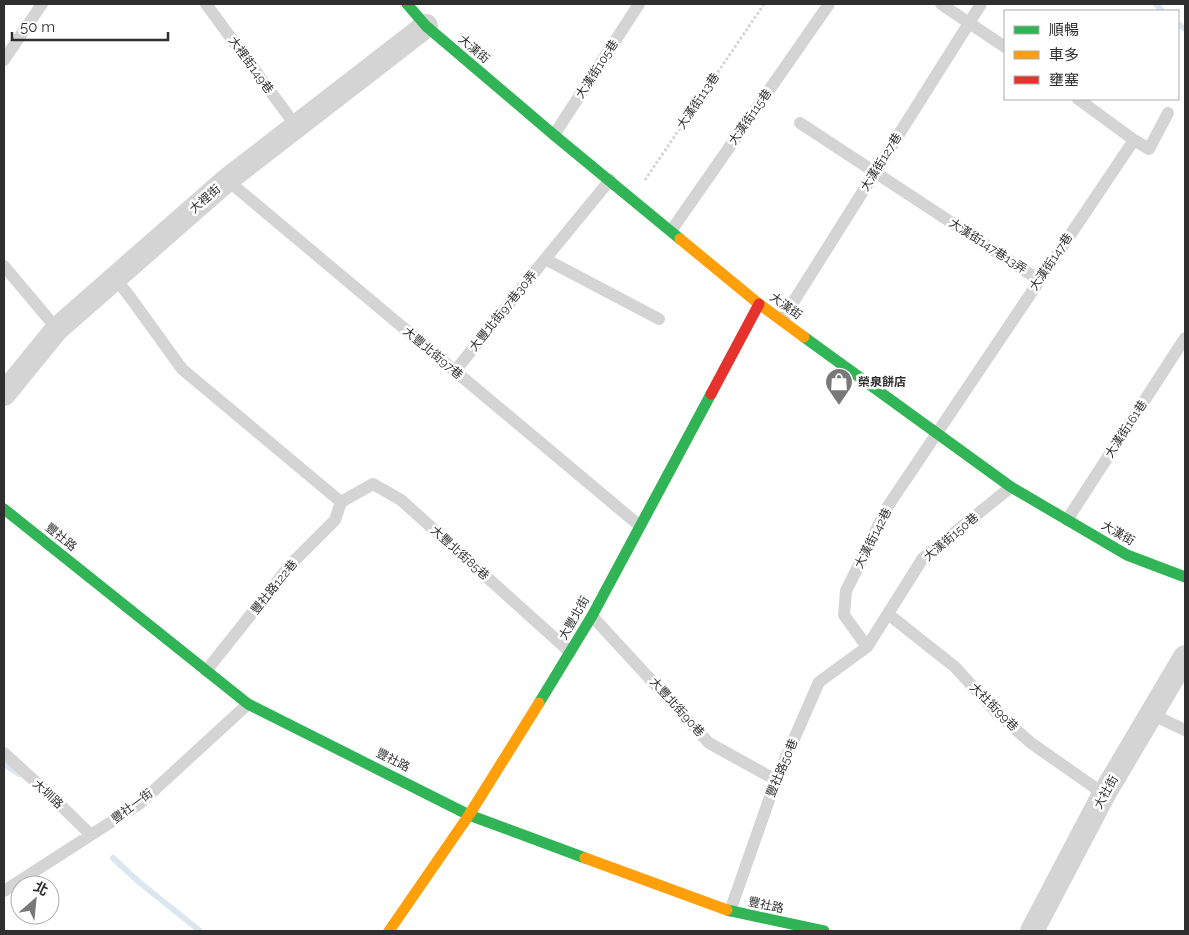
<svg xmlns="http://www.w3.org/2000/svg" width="1189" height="935" font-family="Raleway,'Noto Sans TC',sans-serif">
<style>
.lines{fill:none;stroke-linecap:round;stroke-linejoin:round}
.stream{stroke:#dbe7f0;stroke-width:6}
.path{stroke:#d4d4d4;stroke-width:3;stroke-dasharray:2.5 2.5;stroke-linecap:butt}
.lane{stroke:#d4d4d4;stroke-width:12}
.street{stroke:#d4d4d4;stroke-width:24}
.fast{stroke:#30b455;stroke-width:11}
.slow{stroke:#ff9f0a;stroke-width:11}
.jam{stroke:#e5322d;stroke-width:11}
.labels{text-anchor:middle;stroke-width:5;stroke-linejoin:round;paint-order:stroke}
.street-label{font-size:12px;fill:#2f2f2f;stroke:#fff}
.poi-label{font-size:12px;font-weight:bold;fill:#2f2f2f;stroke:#fff;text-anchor:start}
</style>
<rect width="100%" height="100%" fill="#fff"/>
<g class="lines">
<path class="stream" d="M1156 4 1162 11
M1178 24 1185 29
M4 764 19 774
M113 858 139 882 200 931"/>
<path class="path" d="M645 180 764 4"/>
<path class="lane" d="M206 4 296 126
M941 4 1005 47
M4 60 42 4
M1078 99 1134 140
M800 123 1039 280
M554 135 639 4
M227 180 640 526
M671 231 829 4
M545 259 610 180
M4 266 57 329
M111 280 115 278 130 297 182 369 341 502
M782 320 981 4
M455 371 545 259 659 319
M341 502 373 484 401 500 570 652
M1067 520 1185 338
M888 614 955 667 995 711 1031 743 1104 794
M592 616 709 743 776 780
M867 647 844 615 846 591 888 506 1134 140 1149 149 1168 113
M206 671 291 564 335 520 341 502
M1151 714 1185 730
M4 753 51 796 91 835
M4 891 139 804 248 704
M730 911 776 780 819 682 867 647 923 558 1011 487"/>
<path class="street" d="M4 394 57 329 227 180 426 26
M1032 931 1104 794 1185 657"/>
<path class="fast" d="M407 4 426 26 554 135 680 239
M804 337 1011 487 1127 555 1185 577
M4 509 248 704 469 815 585 858
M539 703 592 616 711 394
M727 910 824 931"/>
<path class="slow" d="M680 239 759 304 804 337
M585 858 727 910
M389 931 469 815 539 703"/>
<path class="jam" d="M711 394 759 304"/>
</g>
<defs>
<symbol id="shop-pin" viewBox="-11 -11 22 30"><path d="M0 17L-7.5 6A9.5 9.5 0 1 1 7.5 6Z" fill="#787878" stroke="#fff"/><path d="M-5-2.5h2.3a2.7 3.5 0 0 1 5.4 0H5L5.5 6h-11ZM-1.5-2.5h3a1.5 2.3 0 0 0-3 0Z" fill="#fff"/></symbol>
</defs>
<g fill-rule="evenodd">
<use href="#shop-pin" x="823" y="366" width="32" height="43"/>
</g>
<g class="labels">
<g class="street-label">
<text transform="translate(474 49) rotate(40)" y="4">大漢街</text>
<text transform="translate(251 65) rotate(54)" y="4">大裡街149巷</text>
<text transform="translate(597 69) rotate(-57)" y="4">大漢街105巷</text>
<text transform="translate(698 101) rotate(-56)" y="4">大漢街113巷</text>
<text transform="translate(750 117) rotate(-55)" y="4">大漢街115巷</text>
<text transform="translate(881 162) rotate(-58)" y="4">大漢街127巷</text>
<text transform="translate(205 199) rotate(-41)" y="4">大裡街</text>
<text transform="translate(988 246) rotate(33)" y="4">大漢街147巷13弄</text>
<text transform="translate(1051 262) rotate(-56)" y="4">大漢街147巷</text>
<text transform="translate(786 306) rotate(36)" y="4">大漢街</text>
<text transform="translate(503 311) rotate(-51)" y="4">大豐北街97巷30弄</text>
<text transform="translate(433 353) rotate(40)" y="4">大豐北街97巷</text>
<text transform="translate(1126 429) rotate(-57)" y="4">大漢街161巷</text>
<text transform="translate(1118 533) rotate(30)" y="4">大漢街</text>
<text transform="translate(61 537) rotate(39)" y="4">豐社路</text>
<text transform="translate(951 537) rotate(-40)" y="4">大漢街150巷</text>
<text transform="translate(873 538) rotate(-63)" y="4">大漢街142巷</text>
<text transform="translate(460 553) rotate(42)" y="4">大豐北街85巷</text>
<text transform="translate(274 587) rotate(-51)" y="4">豐社路122巷</text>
<text transform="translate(574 618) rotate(-60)" y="4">大豐北街</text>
<text transform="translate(677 707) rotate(48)" y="4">大豐北街90巷</text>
<text transform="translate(994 707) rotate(45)" y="4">大社街99巷</text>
<text transform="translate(393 760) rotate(27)" y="4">豐社路</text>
<text transform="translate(782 768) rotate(-67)" y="4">豐社路50巷</text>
<text transform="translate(1106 792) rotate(-61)" y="4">大社街</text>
<text transform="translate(48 794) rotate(43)" y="4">大圳路</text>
<text transform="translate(132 806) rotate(-37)" y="4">豐社一街</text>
<text transform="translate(766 905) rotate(12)" y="4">豐社路</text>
</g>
<g class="poi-label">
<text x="858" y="386">榮泉餅店</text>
</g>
</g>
<rect width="1189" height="935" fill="none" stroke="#2f2f2f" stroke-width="10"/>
<rect x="1004" y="10" width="175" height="90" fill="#ffffff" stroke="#acacac"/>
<rect x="1014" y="26" width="25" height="8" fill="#30b455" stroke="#acacac"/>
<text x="1049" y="35" font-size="15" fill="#2f2f2f">順暢</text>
<rect x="1014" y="51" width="25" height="8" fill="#ff9f0a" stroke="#acacac"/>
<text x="1049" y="60" font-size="15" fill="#2f2f2f">車多</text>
<rect x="1014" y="76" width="25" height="8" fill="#e5322d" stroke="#acacac"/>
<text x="1049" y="85" font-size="15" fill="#2f2f2f">壅塞</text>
<g transform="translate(35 900) rotate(27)"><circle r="24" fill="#ffffff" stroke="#acacac"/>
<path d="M0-4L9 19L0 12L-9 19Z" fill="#787878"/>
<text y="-8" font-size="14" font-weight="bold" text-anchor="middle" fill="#2f2f2f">北</text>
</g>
<path d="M12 32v8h156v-8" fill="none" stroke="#2f2f2f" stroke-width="2.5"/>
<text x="20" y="32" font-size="15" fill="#2f2f2f" stroke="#ffffff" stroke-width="4" paint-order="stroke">50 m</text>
</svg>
